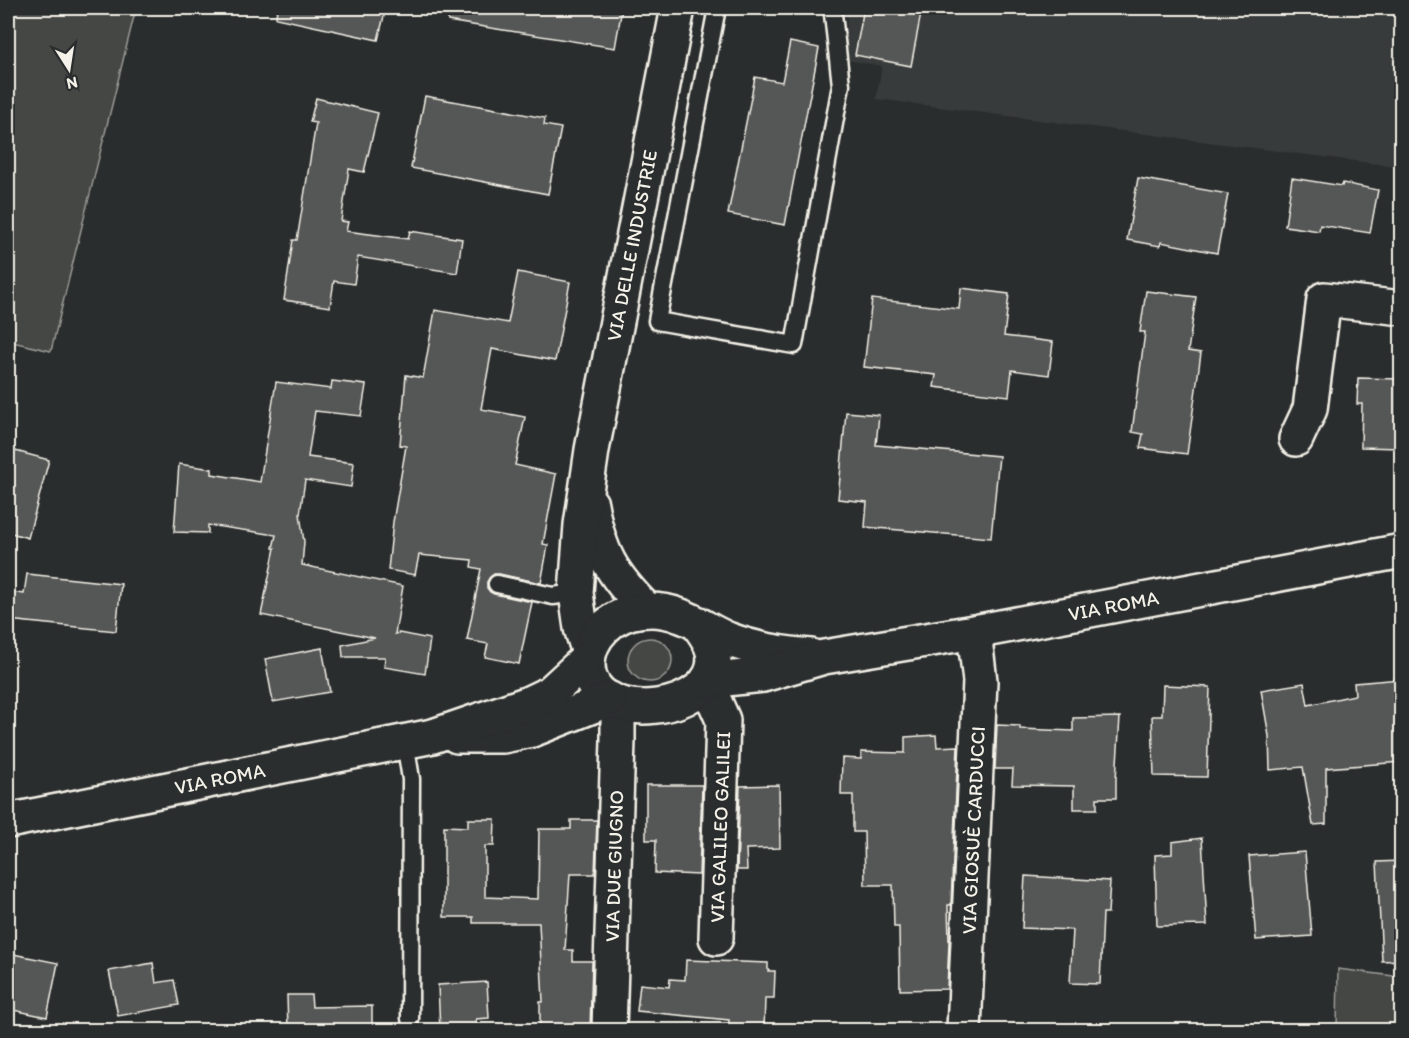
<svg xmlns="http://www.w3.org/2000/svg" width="1409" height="1038" font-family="Itim,sans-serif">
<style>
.built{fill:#373a3a}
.green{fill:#444645;stroke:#9c9c96;stroke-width:1.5}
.building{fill:#555756;stroke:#f4f1e8;stroke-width:1.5}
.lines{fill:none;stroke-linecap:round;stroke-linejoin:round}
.lane-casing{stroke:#f4f1e8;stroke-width:21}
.street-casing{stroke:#f4f1e8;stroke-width:38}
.secondary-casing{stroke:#f4f1e8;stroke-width:38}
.lane{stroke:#2a2d2e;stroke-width:16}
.street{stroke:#2a2d2e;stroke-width:33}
.secondary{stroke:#2a2d2e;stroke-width:33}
.labels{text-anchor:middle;stroke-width:4.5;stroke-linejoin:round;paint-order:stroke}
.street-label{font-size:20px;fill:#f4f1e8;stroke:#2a2d2e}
</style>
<rect width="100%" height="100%" fill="#2a2d2e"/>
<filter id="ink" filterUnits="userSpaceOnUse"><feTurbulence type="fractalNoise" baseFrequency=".0167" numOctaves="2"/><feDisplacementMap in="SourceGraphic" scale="12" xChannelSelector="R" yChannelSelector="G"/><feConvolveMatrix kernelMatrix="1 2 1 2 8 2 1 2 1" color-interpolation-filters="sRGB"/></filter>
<g filter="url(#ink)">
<path class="built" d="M847 8H1401V167L876 99 882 66 846 60Z"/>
<path class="green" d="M8 8H136L51 351 8 341Z
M628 660a22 22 0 1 1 44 0a22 22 0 1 1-44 0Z
M1338 969 1401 977V1030H1337Z"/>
<path class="building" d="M277 8H386L378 40 276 18Z
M449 8H622L615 48 448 21Z
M864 8H922L911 66 855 55Z
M790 42 819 48 785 225 728 214 755 77 782 82Z
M425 96 545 118 544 125 561 128 548 194 411 168Z
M316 98 378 113 364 172 349 169 341 221 348 222 346 231 408 239 410 231 462 239 457 273 358 257 354 284 334 281 330 307 284 300 293 240H297L316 123 310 122Z
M1138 178 1228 194 1217 253 1161 242 1160 246 1127 240Z
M1292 178 1342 186 1343 183 1378 190 1370 233 1320 225 1319 231 1285 226Z
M518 272 570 282 555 361 492 349 481 409 525 417 515 465 556 474 543 544 548 545 541 583 499 574H494L490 577 487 582V588L490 592 494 594 532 602 519 664 485 657 488 644 467 640 481 569 471 567 472 560 419 555 415 575 388 570 393 522 406 446 400 445 406 375 423 378 435 310 508 323Z
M961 288 1009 294 1004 336 1053 342 1049 375 1012 370 1009 396 934 387 936 375 864 367 872 299 959 309Z
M1146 291 1196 297 1188 351 1201 353 1187 454 1140 448 1143 434 1132 432 1145 332H1140Z
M1358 378 1401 379V448L1361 447 1362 404H1357Z
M332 381 366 385 361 416 315 411 308 457 354 463 351 487 305 480 300 514 304 542 302 565 403 586 395 634 399 633 430 639 425 674 384 667 385 657H343L342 645 375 638 261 615 275 548H273L276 535 208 525V533L174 532 179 464 212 469V474L260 482 276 382 331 389Z
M846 412 879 415 876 445 999 456 991 538 865 527 867 502 838 499Z
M8 449 49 460 28 538 8 532Z
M27 574 121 584 116 631 8 620V592L24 594Z
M322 648 330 692 273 702 265 659Z
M1401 679V762L1326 768V824L1313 825 1303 767 1270 770 1269 736 1261 690 1304 683 1308 705 1355 695 1354 683Z
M1163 685 1210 687 1207 777 1154 776 1152 716H1162Z
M1120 717 1116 779V798H1097V809H1074V786L1012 785 1013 769H995L997 725 1020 726V729L1073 731V718Z
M936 735 937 747 958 746 951 905H948L949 942 947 989 900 990 899 927H894L893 885H865L864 832H853V795H841L842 758 861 759V752L905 753V737Z
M646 785H702L699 875 655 873 656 840H646Z
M779 785 780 848 746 849 747 870H737L740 786Z
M468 819H495L494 846H485V897L538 899 539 829H571V820H597L595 874H570L565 950H573V961H592L590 1030H540V1002H543L539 923H473V917H444V826L468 827Z
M1202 838 1207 925 1157 926 1155 855 1172 854V842Z
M1305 852 1312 936 1256 940 1249 856Z
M1401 861V960L1382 961 1377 862Z
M1025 876 1110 881 1108 913H1103L1100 984 1070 983 1073 930 1022 928Z
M8 953 58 963 47 1017 8 1009Z
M686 960 768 963V971H775L774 998H765L764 1030H729V1020L637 1011 640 984 669 987 670 979 685 980Z
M153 963 156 983 174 980 179 1005 118 1016 109 971Z
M487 982 489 1018 476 1019 477 1030H440L438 985Z
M287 995H311L312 1007 372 1006V1030H288Z"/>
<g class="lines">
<defs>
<path id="lane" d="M717 8 657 321 794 345 841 85 833 14 831 8
M497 584 553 596 576 593
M405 742 411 779 410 1019"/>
<g id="street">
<path d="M1296 439 1310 409 1324 299 1402 308"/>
<path d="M591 504C599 553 612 575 647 610"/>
<path id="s1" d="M589 653 581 628 576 593 581 525 592 450 678 8"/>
<path d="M702 687 715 702 723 720 716 938"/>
<path id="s2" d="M609 1030 618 740V722L621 704"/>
<path id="s3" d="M964 1030 980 681 974 632"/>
</g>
<g id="secondary">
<path d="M698 624C704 633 711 641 713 652 726 713 589 731 588 665 588 650 594 638 604 628 624 608 655 606 681 616 698 622 713 634 730 640 757 650 784 654 811 656"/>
<path id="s4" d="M707 681 763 675 824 657 974 632 1402 551"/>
<path d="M457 736H503L532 730 610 699"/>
<path id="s5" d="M8 821 433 736 529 703 550 693 588 658"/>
</g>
</defs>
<use href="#lane" class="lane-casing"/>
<use href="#street" class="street-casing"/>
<use href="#secondary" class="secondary-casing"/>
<use href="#lane" class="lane"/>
<use href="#street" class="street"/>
<use href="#secondary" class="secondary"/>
</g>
</g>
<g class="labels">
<g class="street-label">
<text dy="7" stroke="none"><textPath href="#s1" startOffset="414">VIA DELLE INDUSTRIE</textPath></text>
<text dy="7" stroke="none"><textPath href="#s4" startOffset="414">VIA ROMA</textPath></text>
<text dy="7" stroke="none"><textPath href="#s5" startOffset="216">VIA ROMA</textPath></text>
<text transform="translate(720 827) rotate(-88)" y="7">VIA GALILEO GALILEI</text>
<text dy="7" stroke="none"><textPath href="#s3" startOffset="200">VIA GIOSUÈ CARDUCCI</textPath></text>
<text dy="7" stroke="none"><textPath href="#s2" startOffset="164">VIA DUE GIUGNO</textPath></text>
</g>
</g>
<rect width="1409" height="1038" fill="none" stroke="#2a2d2e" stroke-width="30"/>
<rect x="15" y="15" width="1379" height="1008" fill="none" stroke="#f4f1e8" stroke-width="2" filter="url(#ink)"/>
<g transform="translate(69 69) rotate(168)" stroke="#2a2d2e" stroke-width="4.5" paint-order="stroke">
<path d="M0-4.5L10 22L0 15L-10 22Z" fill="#f4f1e8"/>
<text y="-9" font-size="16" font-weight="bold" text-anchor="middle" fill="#f4f1e8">N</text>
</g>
</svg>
